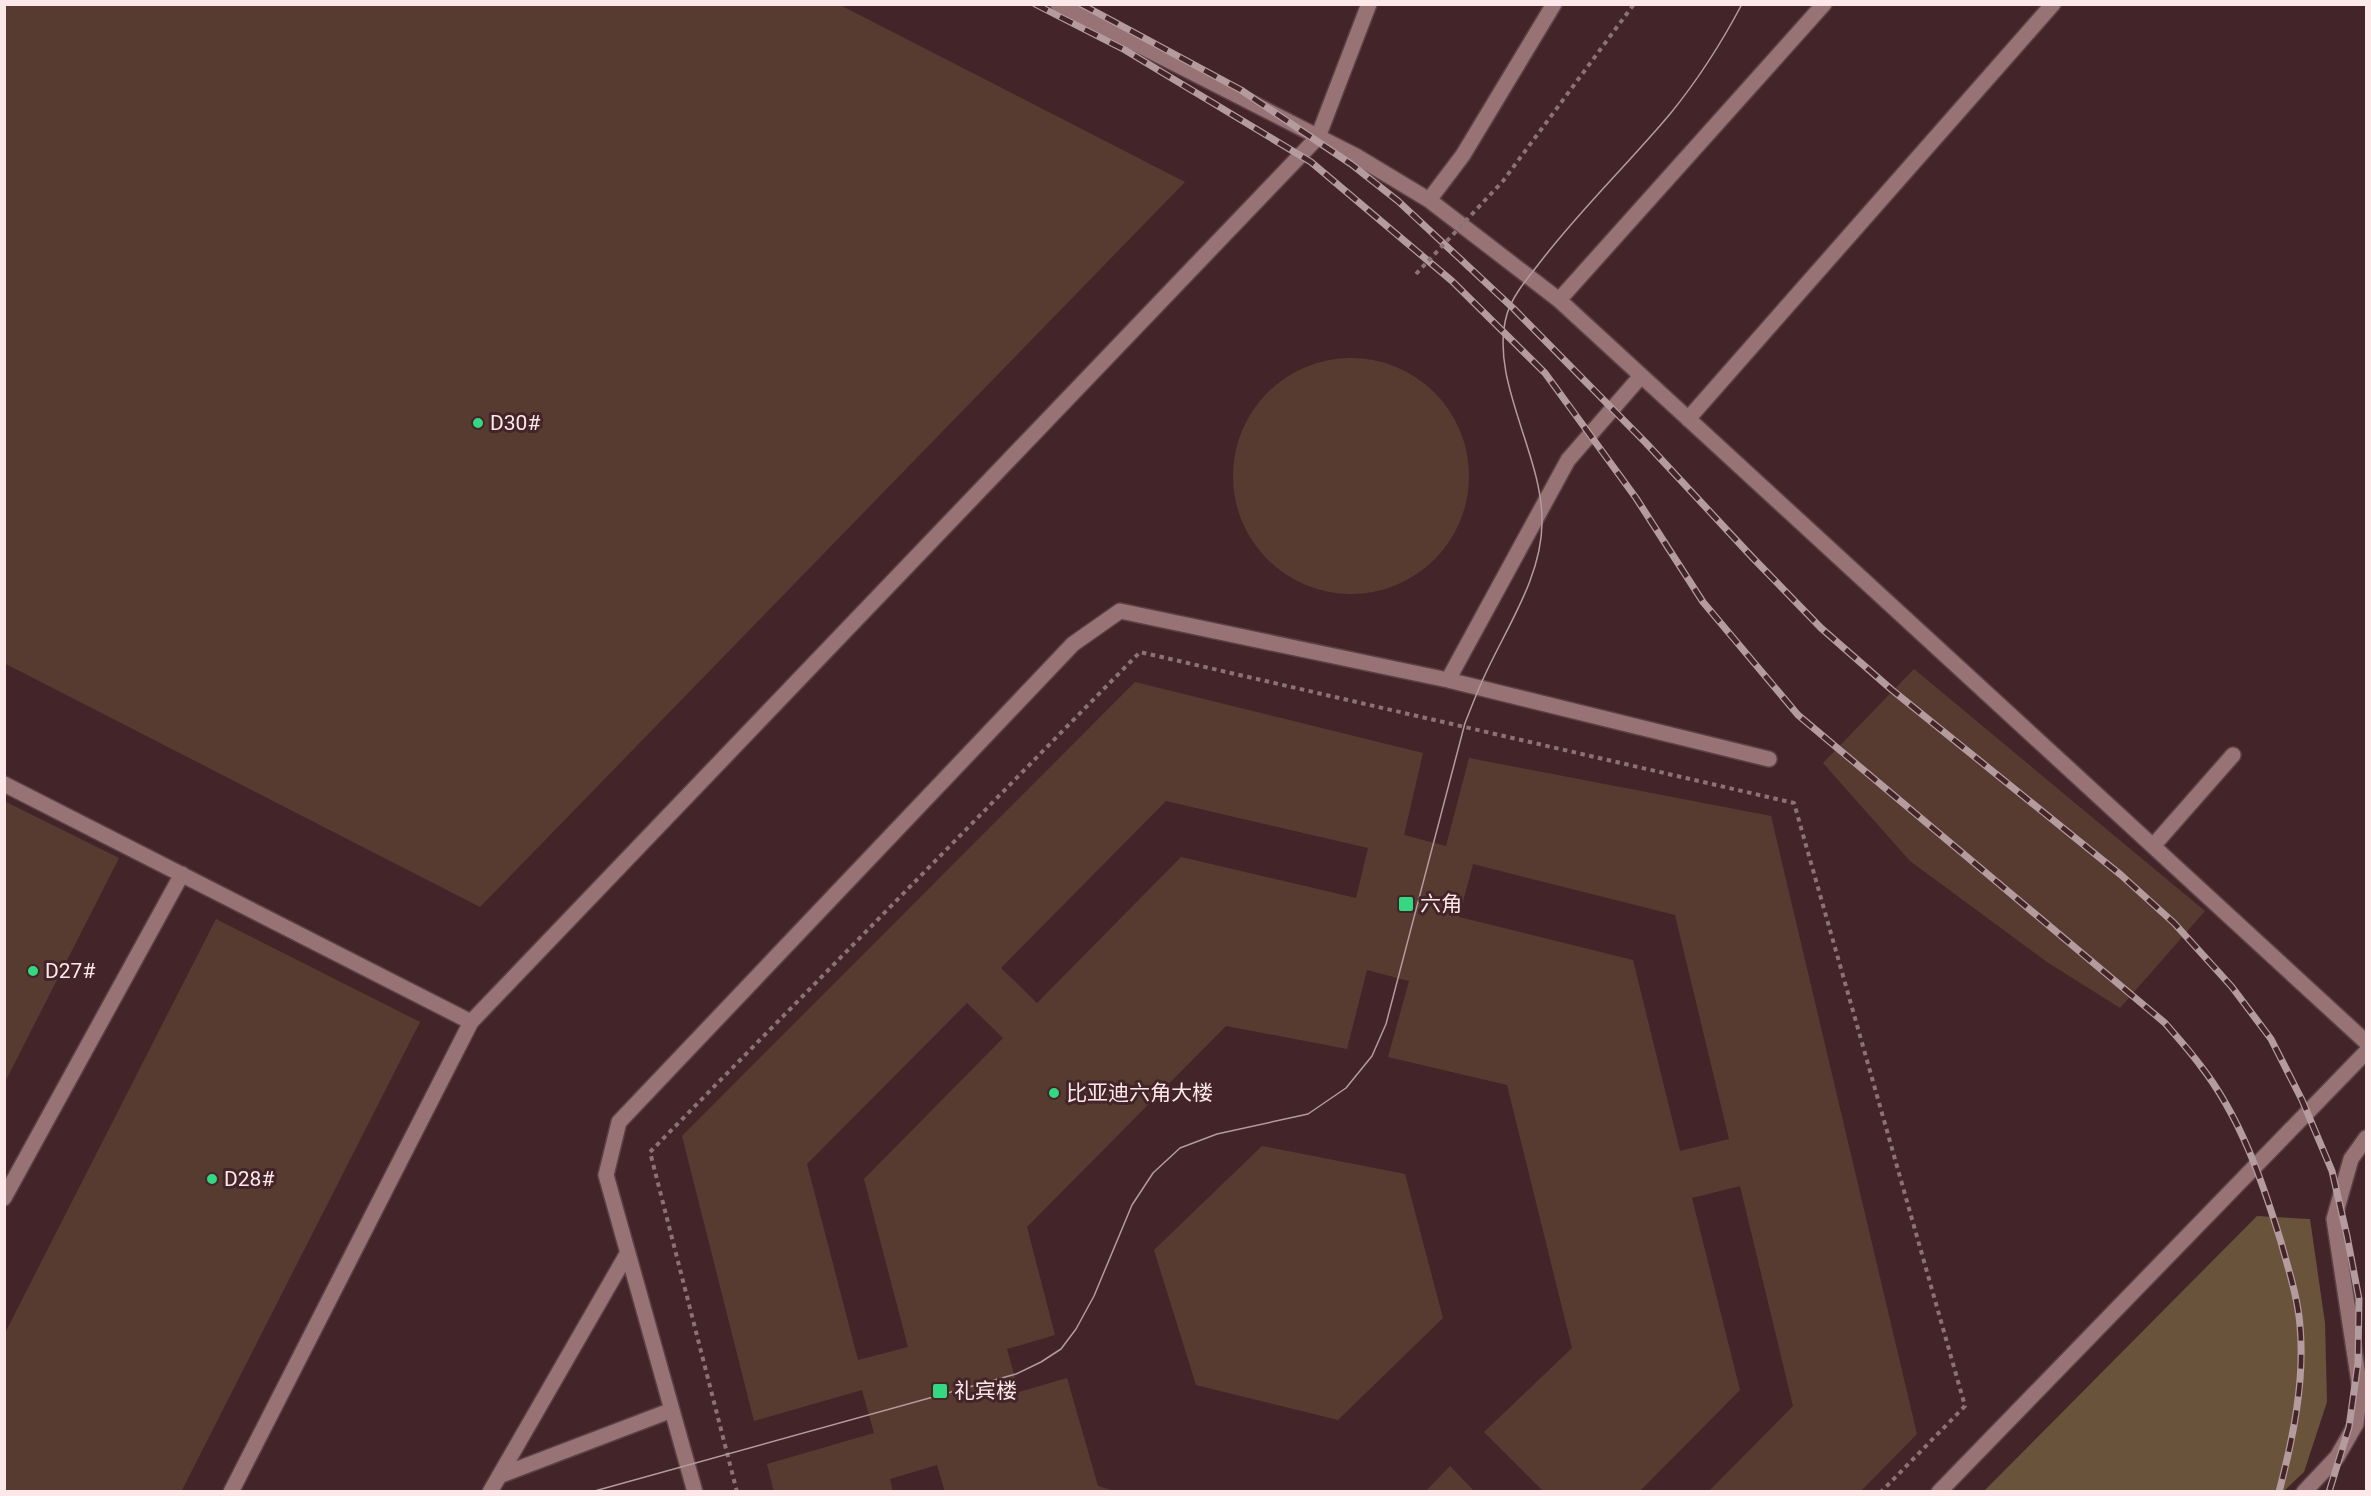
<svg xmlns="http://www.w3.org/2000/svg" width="2371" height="1496" font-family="Roboto,'Noto Sans SC',sans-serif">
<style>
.green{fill:#69533a}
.building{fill:#583b30;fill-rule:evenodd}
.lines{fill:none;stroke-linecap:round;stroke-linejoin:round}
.minor-casing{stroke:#5b4145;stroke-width:18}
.path{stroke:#8c7275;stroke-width:4;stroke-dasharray:4.5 4.5;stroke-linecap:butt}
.minor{stroke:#977376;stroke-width:15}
.tram{stroke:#b49b9e;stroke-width:1.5}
.rail-casing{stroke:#b49b9e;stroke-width:7}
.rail{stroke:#432529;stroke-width:4.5;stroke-dasharray:14;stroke-linecap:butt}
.path-bridge{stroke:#8c7275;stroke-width:4;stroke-dasharray:4.5 4.5;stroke-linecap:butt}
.poi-dot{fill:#33d881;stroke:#432529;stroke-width:2}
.labels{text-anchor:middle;stroke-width:6;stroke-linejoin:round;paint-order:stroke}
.poi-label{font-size:21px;fill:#fce7e9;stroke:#432529;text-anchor:start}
</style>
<rect width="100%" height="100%" fill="#432529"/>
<path class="green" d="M2257 1216 2310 1219 2325 1323 2327 1402 2304 1472 2284 1491H1984Z"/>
<path class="building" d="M4 4H838L1185 182 480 907 4 663Z
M1233 476a118 118 0 1 1 236 0a118 118 0 1 1-236 0Z
M1914 669 2205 911 2120 1008 2047 962 1910 861 1823 763Z
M1135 682 1423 753 1404 835 1446 846 1469 758 1771 816 1917 1434 1860 1492H1708L1793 1406 1740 1186 1692 1198 1740 1390 1639 1492H1544L1484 1432 1572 1348 1507 1085 1388 1057 1409 981 1367 970 1347 1049 1226 1026 1027 1227 1055 1335 1007 1349 1019 1392 1067 1378 1098 1486 1118 1492H945L937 1465 890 1479 893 1492H774L767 1464 874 1433 862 1390 754 1421 682 1136ZM1166 801 1368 848 1356 898 1181 857 1037 1003 1001 968ZM1473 864 1675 915 1729 1139 1680 1151 1633 960 1459 917ZM967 1003 1003 1038 864 1179 908 1347 858 1360 807 1164Z
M4 801 119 858 4 1084Z
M216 919 420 1022 181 1492H4V1335Z
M1262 1146 1405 1174 1443 1318 1338 1420 1196 1385 1154 1250Z
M1450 1466 1475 1492H1425Z"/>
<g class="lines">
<defs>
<path id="minor" d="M1058 4 1356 156 1429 200 1559 300 2366 1042
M1429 200 1463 155 1554 4
M1559 300 1824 4
M1688 419 2053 4
M1448 680 1568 460 1641 376
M4 784 471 1022
M2153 846 2233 755
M4 1198 182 874
M499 1476 672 1410
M231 1492 471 1022 1318 137 1369 4
M490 1492 627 1254
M695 1492 606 1175 619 1122 1073 644 1120 611 1448 680 1769 759
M1939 1492 2366 1052
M2304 1492 2337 1457 2356 1424 2360 1389 2334 1219 2351 1159 2366 1138"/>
</defs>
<use href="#minor" class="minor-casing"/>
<path class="path" d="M737 1492 650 1152 1140 652 1794 803 1965 1406 1881 1492"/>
<use href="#minor" class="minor"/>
<path class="tram" d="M591 1492 1016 1374 1041 1362 1061 1349 1076 1329 1094 1296 1132 1205 1153 1173 1180 1148 1217 1134 1308 1114 1346 1088 1372 1056 1386 1024 1465 723C1471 708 1477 692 1484 677 1506 628 1542 577 1542 522 1543 454 1488 379 1507 314 1513 294 1529 277 1541 261 1581 209 1628 164 1670 114 1697 81 1722 42 1742 4"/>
<defs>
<path id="rail" d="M1035 4 1125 50 1311 162 1452 281 1545 373 1636 498 1703 602 1798 715 2165 1023C2177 1037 2189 1050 2200 1065 2240 1116 2262 1180 2281 1242 2288 1268 2298 1298 2300 1326 2305 1381 2293 1438 2279 1492
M1081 4 1241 90 1351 164 1398 201 1514 309 1646 443 1752 557 1821 628 1892 690 2121 875 2174 923 2232 987 2271 1039 2302 1100 2332 1171 2347 1236 2359 1299 2358 1363 2349 1427 2329 1492"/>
</defs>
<use href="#rail" class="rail-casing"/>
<use href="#rail" class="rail"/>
<path class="path-bridge" d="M1416 274 1503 181 1634 4"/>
</g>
<g class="poi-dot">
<circle cx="478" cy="423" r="6"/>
<rect x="1398" y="896" width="16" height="16" rx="3"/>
<circle cx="33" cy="971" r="6"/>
<circle cx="1054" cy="1093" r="6"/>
<circle cx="212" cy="1179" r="6"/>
<rect x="932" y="1383" width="16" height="16" rx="3"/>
</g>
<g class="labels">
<g class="poi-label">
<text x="490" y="430">D30#</text>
<text x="1420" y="911">六角</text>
<text x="45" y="978">D27#</text>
<text x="1066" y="1100">比亚迪六角大楼</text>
<text x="224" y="1186">D28#</text>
<text x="954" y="1398">礼宾楼</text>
</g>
</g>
<rect width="2371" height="1496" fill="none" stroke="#fce7e9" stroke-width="12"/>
</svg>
